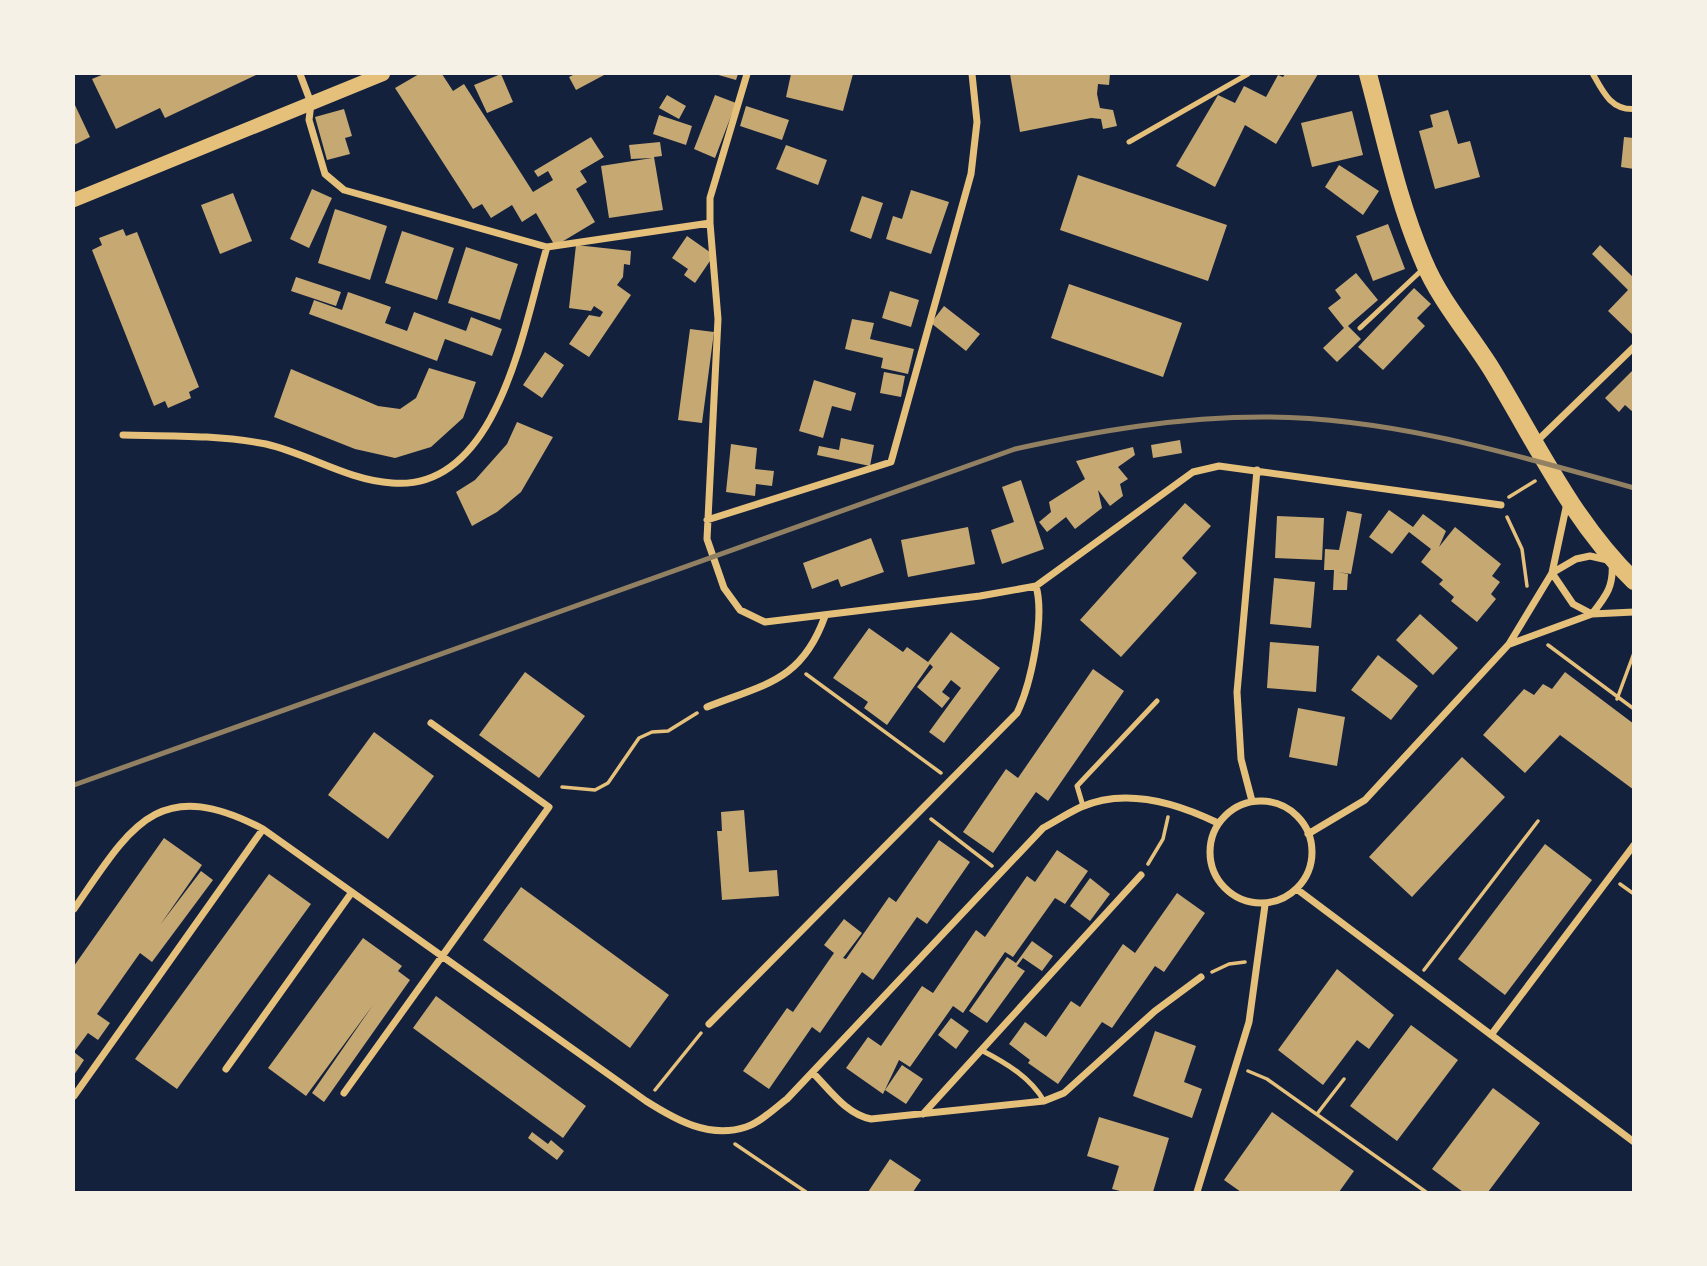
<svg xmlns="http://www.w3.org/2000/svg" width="1707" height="1266" font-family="'Sofia Sans Condensed',sans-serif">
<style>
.building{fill:#c6a872}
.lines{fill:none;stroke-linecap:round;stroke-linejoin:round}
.path{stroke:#e5c07b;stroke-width:3.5}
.service{stroke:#e5c07b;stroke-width:5}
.pedestrian{stroke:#e5c07b;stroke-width:6}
.minor{stroke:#e5c07b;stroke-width:7}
.secondary{stroke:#e5c07b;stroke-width:14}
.primary{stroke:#e5c07b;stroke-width:18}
.rail{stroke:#918062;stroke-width:5}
</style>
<rect width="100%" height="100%" fill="#14213d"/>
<path class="building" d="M104 74H258L165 118 160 108 116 129 92 79Z
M419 74H442L453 91 464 84 533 192 553 180 548 171 538 177 534 171 591 137 604 157 580 171 587 182 576 189 595 222 555 246 536 213 522 222 512 205 491 218 482 204 473 209 395 88Z
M501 74 513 102 487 113 474 85Z
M575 74H606L576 90 569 77Z
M715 74H738L736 80Z
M791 74H853L843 111 786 97Z
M1010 74H1110L1109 85 1098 84 1097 94 1100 108 1113 110 1117 126 1103 129 1101 119 1091 118 1020 132Z
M1285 74H1318L1276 144 1245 125 1215 187 1176 166 1218 95 1235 103 1244 86 1266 97 1278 75 1283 77Z
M667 95 686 106 679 119 659 108Z
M715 95 736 103 715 158 694 149Z
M74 103 90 137 74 145Z
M746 106 789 120 782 140 740 126Z
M344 109 352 136 345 138 350 154 327 160 315 117Z
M1448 110 1458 144 1470 141 1480 177 1435 189 1419 131 1433 127 1430 115Z
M1352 111 1363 155 1312 167 1301 123Z
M659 115 692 126 686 145 653 134Z
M1624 137 1634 138V169L1621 167Z
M660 142 662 156 654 157 663 210 609 218 601 166 652 158 631 159 629 145Z
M786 145 827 160 818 185 776 169Z
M1339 165 1379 191 1363 215 1325 187Z
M1078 175 1227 225 1208 281 1060 230Z
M312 189 332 198 309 248 290 239Z
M911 190 949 202 931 254 886 239 893 216 902 219Z
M233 193 252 241 220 254 201 205Z
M862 196 883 203 871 239 850 231Z
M335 209 387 226 370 280 318 263Z
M1388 224 1405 269 1373 281 1356 236Z
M123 229 126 236 137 232 199 387 189 392 191 398 168 408 165 401 154 406 92 250 102 245 99 238Z
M402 231 454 248 437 300 385 283Z
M687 236 714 255 695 283 684 275 688 269 672 258Z
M576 245 631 251 630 265 624 264 623 277 617 285 631 295 589 357 569 344 589 315 600 317 603 312 594 306 591 311 569 308Z
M1600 245 1634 278V336L1608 311 1628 290 1592 254Z
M466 247 518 264 500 320 448 303Z
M1356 273 1378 300 1348 326 1361 339 1337 362 1323 348 1344 328 1328 308 1341 298 1335 290Z
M296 277 341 292 336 306 291 291Z
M1069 284 1182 323 1163 377 1051 338Z
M1414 288 1431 304 1417 318 1425 326 1383 370 1358 347Z
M890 291 919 300 911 327 882 318Z
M348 292 391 307 385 323 407 331 414 312 466 331 471 317 502 329 492 356 445 339 437 361 309 314 314 300 342 310Z
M944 306 980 334 966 351 931 323Z
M852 319 874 323 870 339 914 349 908 374 881 368 883 358 845 349Z
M690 329 714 332 702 423 678 420Z
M545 352 564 365 542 398 523 385Z
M429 368 476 382 463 418 431 447 395 458 355 449 274 417 291 369 378 406 400 409 416 398Z
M1634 369V413L1625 405 1619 412 1605 398Z
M884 372 905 376 901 397 880 393Z
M814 380 856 393 851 411 832 406 823 438 799 431Z
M517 422 553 437 521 492 497 512 472 526 456 492 475 480 507 444Z
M841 438 874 445 870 466 817 455 819 446 839 450Z
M1180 440 1182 453 1153 458 1151 445Z
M731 444 757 448 755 469 774 471 772 486 756 484 755 496 726 492Z
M1133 447 1135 455 1118 467 1128 479 1120 484 1123 496 1110 506 1098 490 1102 508 1075 529 1066 517 1047 532 1039 522 1051 512 1049 502 1085 479 1076 461Z
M1021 480 1044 549 1002 564 991 530 1014 522 1002 487Z
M1185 503 1211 526 1182 558 1197 573 1121 657 1080 620Z
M1389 510 1413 527 1423 514 1446 531 1439 547 1455 527 1501 564 1492 576 1500 582 1491 594 1496 599 1477 622 1451 601 1454 597 1439 584 1443 580 1421 562 1431 549 1409 532 1392 554 1369 537Z
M1347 511 1362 514 1351 574 1338 572 1348 574 1347 590H1333L1334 570H1324L1325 549 1339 550Z
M1277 516 1324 518 1322 560 1275 558Z
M968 527 975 564 908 577 901 540Z
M871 538 884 572 841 587 838 579 812 589 803 563Z
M1274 578 1315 582 1311 628 1270 624Z
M1420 614 1458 648 1433 675 1396 640Z
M869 628 903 652 907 647 928 662 951 632 1000 668 944 743 929 732 961 688 951 680 942 692 950 698 942 708 917 687 933 667 930 664 887 725 864 708 868 702 833 678Z
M1270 642 1319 646 1316 692 1267 688Z
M1378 655 1418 686 1391 720 1351 690Z
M1093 669 1124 691 1048 801 1036 792 993 853 963 832 1006 769 1018 778Z
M525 672 585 716 539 778 479 735Z
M1565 672 1634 724V790L1560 735 1525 773 1483 735 1524 689 1534 695 1543 684 1552 689Z
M1298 708 1345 717 1337 766 1289 757Z
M374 732 434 776 388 839 328 795Z
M1462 757 1505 797 1412 897 1369 857Z
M744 810 749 872 777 870 779 896 722 900 717 831H722L721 812Z
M164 838 202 865 160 925 201 871 213 880 152 962 140 953 97 1014 110 1023 98 1040 88 1033 74 1052 84 1060 74 1075V966Z
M939 840 970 862 927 924 917 917 873 980 862 972 820 1033 812 1027 769 1089 743 1071 787 1008 793 1012 834 953 824 945 844 919 862 933 843 958 846 959 889 897 896 902Z
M1545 844 1592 880 1505 995 1458 959Z
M1057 850 1088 871 1065 904 1055 898 1013 957 1005 952 963 1013 953 1006 910 1067 899 1060 883 1094 846 1068 868 1037 881 1046 922 986 933 993 976 930 985 937 1027 876 1035 882Z
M269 874 311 904 177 1089 135 1059Z
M1090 878 1110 894 1090 921 1070 906Z
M521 887 669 995 630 1048 483 940Z
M1177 893 1205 913 1164 972 1155 966 1112 1028 1102 1022 1058 1084 1028 1063 1030 1060 1009 1044 1025 1022 1046 1037 1071 1001 1080 1007 1123 944 1135 953Z
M363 938 402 966 398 971 410 980 324 1102 312 1093 373 1005 306 1096 268 1068Z
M1032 941 1053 956 1042 971 1023 958 1017 966 1025 971 987 1023 969 1011 1007 957 1016 963Z
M1337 969 1394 1015 1369 1049 1357 1040 1323 1085 1278 1050Z
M436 996 586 1106 563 1138 413 1028Z
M951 1018 969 1031 956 1049 938 1035Z
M1411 1025 1458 1060 1397 1141 1350 1106Z
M1155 1031 1196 1046 1184 1082 1202 1089 1192 1118 1133 1096Z
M902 1065 923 1079 906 1104 885 1090Z
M1493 1088 1540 1123 1488 1192H1463L1432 1169Z
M1272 1112 1354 1171 1339 1192H1241L1224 1180Z
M1099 1117 1169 1138 1153 1192H1124L1112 1189 1119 1166 1087 1156Z
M532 1132 548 1144 551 1140 564 1151 557 1160 528 1138Z
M890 1159 921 1180 913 1192H868Z"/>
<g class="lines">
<path class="path" d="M1509 497 1535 481
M1507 517 1522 549 1527 586
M1548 645 1634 709
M806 674 941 773
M1617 699 1634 653
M562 787 595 790 608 783 639 738 652 732 668 731 697 713
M931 819 992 866
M1148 864 1163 839 1168 817
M1620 884 1634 894
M1424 970 1538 821
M1212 972 1229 964 1245 962
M1248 1071 1267 1079 1426 1192
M655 1090 701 1033
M1317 1114 1344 1079
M735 1144 806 1192"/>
<path class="service" d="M1129 142 1248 74
M1360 328 1423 269
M1083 806 1077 786 1157 701
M981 1050C1006 1063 1030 1077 1044 1101"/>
<path class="pedestrian" d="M1593 74C1603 92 1611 110 1634 109"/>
<path class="minor" d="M300 74 311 103 309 120 325 174 344 190 547 247 710 223
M747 74 710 198V223L718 319 707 539 724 588 740 610 765 622 980 596 1036 586 1193 472 1219 466 1501 505
M123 435C171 436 219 435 266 444 309 454 347 480 392 483 499 492 524 324 547 247
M1536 442 1634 347
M707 520 891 462 971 174 977 122 972 74
M1590 556 1612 561C1614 586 1607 595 1592 614L1573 604 1552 573 1576 559Z
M1510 644 1592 614 1634 612
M707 707C765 684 802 681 825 616
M1252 801 1241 759 1237 692 1257 470
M1210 852a51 51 0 1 1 102 0a51 51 0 1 1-102 0Z
M1308 834 1365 800 1509 644 1552 573 1567 503
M1298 890 1634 1142
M74 909C130 828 157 773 263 829L646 1101C676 1120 709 1139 746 1127 761 1122 775 1108 787 1099L1043 828C1056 821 1068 813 1081 807 1126 787 1177 803 1218 823
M709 1024 1017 713C1031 684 1045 618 1036 586
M1491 1035 1634 845
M226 1069 352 892
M813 1073C830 1090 846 1114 871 1119L1044 1101 1064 1093 1155 1011 1201 977
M344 1093 549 807 431 723
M74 1096 263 829
M923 1114 1141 875
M1197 1192 1249 1022 1265 905"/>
<path class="secondary" d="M74 200 383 74"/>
<path class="primary" d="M1368 74C1385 137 1398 202 1424 262 1439 299 1471 336 1492 370 1536 442 1572 521 1634 581"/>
<path class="rail" d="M74 785 1015 449C1097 431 1178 417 1263 417 1389 417 1513 454 1634 488"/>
</g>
<rect width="1707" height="1266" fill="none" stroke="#f6f1e7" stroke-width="150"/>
</svg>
